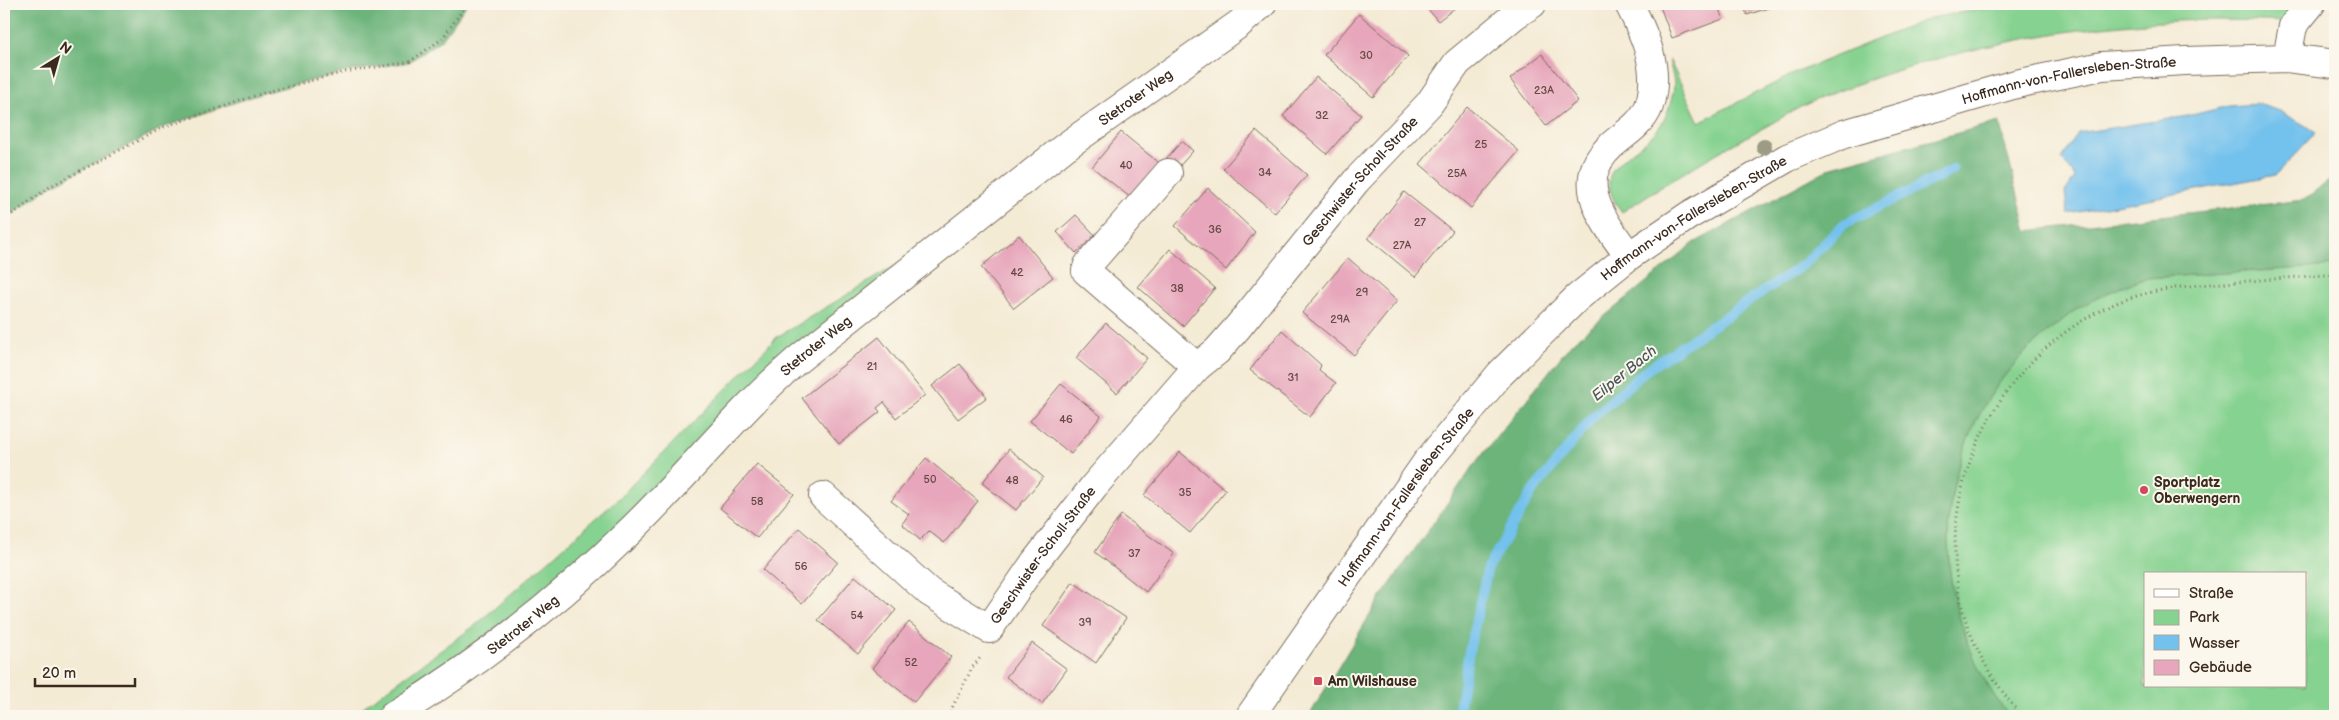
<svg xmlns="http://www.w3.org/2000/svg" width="2339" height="720" font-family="'Balsamiq Sans',sans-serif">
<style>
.green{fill:#86d290;stroke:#607e57;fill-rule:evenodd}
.forest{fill:#6cb47a;stroke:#546f4c}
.water{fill:#73c1ed;stroke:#577686}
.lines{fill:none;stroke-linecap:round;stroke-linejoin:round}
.stream{stroke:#73c1ed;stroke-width:10}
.building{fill:#e7a6bb}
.minor-casing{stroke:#7c6e5e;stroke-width:30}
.path{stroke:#7c6e5e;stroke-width:3;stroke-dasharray:1 4;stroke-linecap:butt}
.minor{stroke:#fff;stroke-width:28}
.tree{fill:#9b9c83}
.poi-dot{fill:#d1495b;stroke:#fbf7ec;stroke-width:2}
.labels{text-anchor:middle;stroke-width:4;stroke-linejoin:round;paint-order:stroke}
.number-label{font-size:11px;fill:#664945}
.street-label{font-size:14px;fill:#3b2a1e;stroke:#fbf7ec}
.poi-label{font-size:14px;font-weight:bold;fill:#3b2a1e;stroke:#fbf7ec;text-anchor:start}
.water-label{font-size:15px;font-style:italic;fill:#4c575c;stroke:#fbf7ec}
</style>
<rect width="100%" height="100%" fill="#fbf7ec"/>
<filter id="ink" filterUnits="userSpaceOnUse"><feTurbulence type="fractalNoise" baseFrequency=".02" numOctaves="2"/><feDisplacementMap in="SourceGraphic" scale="10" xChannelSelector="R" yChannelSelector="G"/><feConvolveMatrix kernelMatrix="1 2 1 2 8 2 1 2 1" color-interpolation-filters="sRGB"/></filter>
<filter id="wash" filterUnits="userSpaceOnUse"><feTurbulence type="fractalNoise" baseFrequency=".0096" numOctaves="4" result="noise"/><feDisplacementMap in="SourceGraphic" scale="20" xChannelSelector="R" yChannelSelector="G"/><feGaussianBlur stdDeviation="1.12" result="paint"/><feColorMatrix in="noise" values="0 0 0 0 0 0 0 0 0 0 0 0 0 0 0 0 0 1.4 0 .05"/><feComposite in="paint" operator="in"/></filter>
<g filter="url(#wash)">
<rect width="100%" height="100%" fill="#f4ebd5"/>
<path class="green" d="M2012 4H2294L2287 22C2244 20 2202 19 2159 22 2044 29 1918 57 1811 102 1795 109 1780 119 1765 127 1715 153 1669 181 1622 212 1584 162 1640 159 1662 123 1668 114 1673 96 1674 86 1674 77 1670 67 1669 59L1699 122 1797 72 1930 18Z
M908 258 625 529 385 716H351L477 624 618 499 777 337Z
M2335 266V716H2010C1986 690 1970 653 1960 619 1927 512 1964 396 2053 328 2062 321 2070 313 2080 307 2101 295 2123 286 2146 278ZM2145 574H2305V686H2145Z"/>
<path class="forest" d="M4 4H467L442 39 409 62 345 72 263 93 164 127 51 186 4 220Z
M1999 122 2027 231 2304 200 2335 175V266L2146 278C2123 286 2101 295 2080 307 2070 313 2062 321 2053 328 1964 396 1927 512 1960 619 1970 653 1986 690 2010 716H1696L1679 711 1677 716H1309L1379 600 1475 464 1572 343 1694 243 1832 167Z"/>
<path class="water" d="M2258 104 2280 111 2316 132 2276 175 2068 214 2065 192 2075 177 2062 159 2078 133 2188 116 2229 106Z"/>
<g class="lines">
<path class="stream" d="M1458 716 1469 651 1488 567 1533 491 1593 417 1645 371 1804 264 1844 224 1953 170"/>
</g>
<g id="blocks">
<path class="building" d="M1419 4H1460L1438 21 1426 7 1424 9Z
M1659 4H1717L1723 19 1672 38Z
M1743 4H1780L1747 15Z
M1359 14 1408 56 1373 97 1324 55Z
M1542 54 1578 101 1546 126 1510 79Z
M1316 77 1361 115 1327 154 1283 116Z
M1467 107 1519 151 1471 208 1420 164Z
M1256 131 1307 175 1275 213 1223 169Z
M1121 132 1159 163 1131 198 1092 167Z
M1182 141 1193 151 1175 171 1164 161Z
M1208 188 1255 232 1226 270 1175 226Z
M1404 192 1453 231 1415 277 1368 238Z
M1076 215 1095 235 1076 253 1057 232Z
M1019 235 1053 277 1014 308 981 267Z
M1170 249 1215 288 1183 326 1138 287Z
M1348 258 1397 301 1354 355 1302 313Z
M1106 323 1147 358 1117 393 1076 358Z
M1282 330 1321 365 1319 370 1336 383 1310 417 1250 370Z
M879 337 925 395 896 418 884 402 877 408 880 412 839 444 802 398Z
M960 364 987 397 958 419 932 386Z
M1061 384 1101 416 1071 454 1030 421Z
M1009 449 1043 477 1016 510 982 483Z
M1180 452 1226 490 1190 533 1144 495Z
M926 458 978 501 944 543 929 531 920 540 902 524 909 514 891 501Z
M757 464 794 494 757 538 720 508Z
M1121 515 1174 554 1146 592 1095 552Z
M799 528 838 562 802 604 763 570Z
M855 576 896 610 858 654 818 620Z
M1073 582 1126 618 1096 663 1043 626Z
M909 622 951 657 914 702 872 668Z
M1032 643 1067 669 1042 704 1006 677Z"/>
</g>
</g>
<g filter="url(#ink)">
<use href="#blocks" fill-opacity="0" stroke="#7c6e5e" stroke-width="1"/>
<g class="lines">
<defs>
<g id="minor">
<path d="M2287 58 2293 26 2311 4"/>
<path d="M1168 173 1088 265 1086 271 1197 367"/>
<path d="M1629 256C1600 217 1569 177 1619 139 1631 130 1644 120 1649 106 1661 70 1645 35 1629 4"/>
<path id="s1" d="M823 496 929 592 989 629 1035 562 1094 486 1197 367 1217 351 1238 327 1356 181 1429 104 1457 63 1515 15 1532 4"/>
<path id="s2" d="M393 716C476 665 559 601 629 532 686 477 736 413 796 361L1065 147 1239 24 1262 4"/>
<path id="s3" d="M1250 716 1426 463 1500 374 1577 298 1629 256 1688 216 1787 158 1844 134 2016 84 2102 66 2185 61 2287 58 2335 64"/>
</g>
</defs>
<use href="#minor" class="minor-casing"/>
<path class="path" d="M4 220 51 186 164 127 263 93 345 72 409 62 442 39 467 4
M948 716 972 668 980 658
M2021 716C1992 680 1967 640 1959 593 1937 474 2007 348 2119 302 2158 287 2197 285 2237 282 2270 279 2303 277 2335 274"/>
<use href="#minor" class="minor"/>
</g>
<circle class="tree" cx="1764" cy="147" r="8"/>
</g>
<g class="poi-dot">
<circle cx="2144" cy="490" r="5"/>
<rect x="1313" y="676" width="10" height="10" rx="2.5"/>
</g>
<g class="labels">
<g class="number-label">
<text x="1366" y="59">30</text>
<text x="1544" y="94">23A</text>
<text x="1322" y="119">32</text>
<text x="1481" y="148">25</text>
<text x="1126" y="169">40</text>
<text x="1265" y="176">34</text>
<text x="1457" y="177">25A</text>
<text x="1420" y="226">27</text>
<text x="1215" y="233">36</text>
<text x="1402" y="249">27A</text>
<text x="1017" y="276">42</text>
<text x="1177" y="292">38</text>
<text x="1362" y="296">29</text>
<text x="1340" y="323">29A</text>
<text x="872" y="370">21</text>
<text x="1293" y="381">31</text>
<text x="1066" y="423">46</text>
<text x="930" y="483">50</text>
<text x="1012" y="484">48</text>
<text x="1185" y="496">35</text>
<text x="757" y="505">58</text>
<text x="1134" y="557">37</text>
<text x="801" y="570">56</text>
<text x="857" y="619">54</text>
<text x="1085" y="626">39</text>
<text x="911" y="666">52</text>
</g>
<g class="street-label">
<text dy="5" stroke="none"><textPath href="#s3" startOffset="1079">Hoffmann-von-Fallersleben-Straße</textPath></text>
<text dy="5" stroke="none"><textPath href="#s2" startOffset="969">Stetroter Weg</textPath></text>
<text dy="5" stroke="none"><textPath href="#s1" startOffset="796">Geschwister-Scholl-Straße</textPath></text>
<text dy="5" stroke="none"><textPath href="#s3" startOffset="674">Hoffmann-von-Fallersleben-Straße</textPath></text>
<text dy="5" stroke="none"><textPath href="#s2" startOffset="564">Stetroter Weg</textPath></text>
<text dy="5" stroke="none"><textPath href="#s3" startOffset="269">Hoffmann-von-Fallersleben-Straße</textPath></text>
<text dy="5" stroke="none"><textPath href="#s1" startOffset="305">Geschwister-Scholl-Straße</textPath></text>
<text dy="5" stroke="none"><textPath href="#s2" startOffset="159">Stetroter Weg</textPath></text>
</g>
<g class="poi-label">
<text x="2154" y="487">Sportplatz<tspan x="2154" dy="16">Oberwengern</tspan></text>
<text x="1328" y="686">Am Wilshause</text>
</g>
<g class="water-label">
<text transform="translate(1624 373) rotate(-39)" y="5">Eilper Bach</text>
</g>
</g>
<rect width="2339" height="720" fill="none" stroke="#fbf7ec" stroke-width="20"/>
<rect x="2144" y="572" width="162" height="115" fill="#fbf7ec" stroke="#aea59a"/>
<rect x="2154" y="589" width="25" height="8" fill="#ffffff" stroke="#aea59a"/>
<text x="2189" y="598" font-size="15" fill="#3b2a1e">Straße</text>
<rect x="2154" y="610" width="25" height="15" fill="#86d290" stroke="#aea59a"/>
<text x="2189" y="622" font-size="15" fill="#3b2a1e">Park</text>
<rect x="2154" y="635" width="25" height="15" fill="#73c1ed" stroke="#aea59a"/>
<text x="2189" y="648" font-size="15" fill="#3b2a1e">Wasser</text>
<rect x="2154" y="660" width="25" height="15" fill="#e7a6bb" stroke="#aea59a"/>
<text x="2189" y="672" font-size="15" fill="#3b2a1e">Gebäude</text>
<g transform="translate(58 58) rotate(37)" stroke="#fbf7ec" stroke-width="4" paint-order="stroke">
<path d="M0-4L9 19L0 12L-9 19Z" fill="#3b2a1e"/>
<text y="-8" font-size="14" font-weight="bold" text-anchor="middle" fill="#3b2a1e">N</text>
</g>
<path d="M35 678v8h100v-8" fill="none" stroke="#3b2a1e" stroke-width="2.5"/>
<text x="42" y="678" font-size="15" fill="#3b2a1e" stroke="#fbf7ec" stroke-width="4" paint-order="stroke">20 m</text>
</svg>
